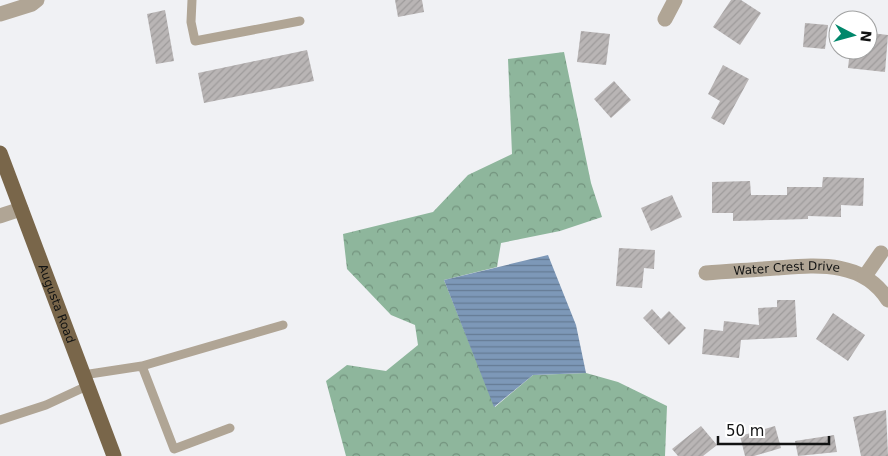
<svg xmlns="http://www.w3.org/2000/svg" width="888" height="456" font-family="'DejaVu Sans',sans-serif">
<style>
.forest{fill:url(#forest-crowns)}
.water{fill:url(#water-rules)}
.building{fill:url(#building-hatch)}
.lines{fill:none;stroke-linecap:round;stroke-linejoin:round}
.service{stroke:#b0a595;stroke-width:9}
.minor{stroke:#b0a595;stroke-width:15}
.primary{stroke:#79664a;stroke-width:15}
.labels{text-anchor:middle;stroke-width:4.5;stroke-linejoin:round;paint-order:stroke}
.street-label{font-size:12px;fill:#121313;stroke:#fff}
</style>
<defs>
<pattern id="forest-crowns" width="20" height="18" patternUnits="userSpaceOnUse" patternTransform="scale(1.25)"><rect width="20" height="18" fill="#8eb69c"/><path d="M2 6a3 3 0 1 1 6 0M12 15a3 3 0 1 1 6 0" fill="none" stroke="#73937e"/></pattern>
<pattern id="water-rules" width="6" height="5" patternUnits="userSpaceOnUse" patternTransform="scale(1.25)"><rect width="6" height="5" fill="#7d98b8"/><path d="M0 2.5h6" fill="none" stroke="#657b94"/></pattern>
<pattern id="building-hatch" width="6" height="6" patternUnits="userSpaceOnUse" patternTransform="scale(1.25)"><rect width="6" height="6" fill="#b9b5b5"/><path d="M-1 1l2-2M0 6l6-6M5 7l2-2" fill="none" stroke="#9e9b9b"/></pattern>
</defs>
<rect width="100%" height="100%" fill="#f0f1f4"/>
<path class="forest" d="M564 52 591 183 602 217 560 231 501 243 497 267 444 280 495 407 533 375 586 373 618 382 667 406 665 456H346L326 381 347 365 386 371 418 345 415 325 391 315 347 269 343 234 433 212 468 175 512 154 508 59Z"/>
<path class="water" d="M548 255 576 325 586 373 533 375 494 407 444 280Z"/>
<path class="building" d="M395 0H422L424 12 398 17Z
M731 0H741L761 13 740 45 713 27Z
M165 10 174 61 156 64 147 14Z
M805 23 828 25 825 49 803 47Z
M581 31 610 34 606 65 577 62Z
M871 33 888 35 885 72 848 68 850 50H868Z
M307 50 314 81 204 103 198 73Z
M723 65 749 79 724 125 711 118 720 101 708 94Z
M614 81 631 100 611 118 594 99Z
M823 177 864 178 863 206 841 205V217L808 216V219L733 221V213H712V182L750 181 751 195H787V187H822Z
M672 195 682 217 651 231 641 208Z
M619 248 655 250 654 269 644 268 642 288 616 286Z
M777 300H795L797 337 741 340 739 358 702 354 704 329 723 331 724 321 759 325 758 308 777 307Z
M652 309 661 319 669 311 686 328 669 345 643 318Z
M833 313 865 335 848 361 816 339Z
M886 410 888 456H861L853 417Z
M701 426 717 445 703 456H678L672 449Z
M775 426 781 448 754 456H745L740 436Z
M834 435 837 452 798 456 795 441Z"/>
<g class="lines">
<path class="service" d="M192 0 191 22 195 41 300 21
M142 366 283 325
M83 375 142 366 174 449 230 428
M0 420 46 405 87 386"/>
<g class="minor">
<path d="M0 14 32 4 37 0"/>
<path d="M665 19 675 0"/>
<path d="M0 216 21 209"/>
<path id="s1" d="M706 273C729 271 753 270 776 268 817 265 863 260 888 300"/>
<path d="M865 276 881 253"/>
</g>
<path class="primary" id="s2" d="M0 153 114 456"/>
</g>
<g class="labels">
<g class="street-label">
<text dy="4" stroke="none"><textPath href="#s1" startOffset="81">Water Crest Drive</textPath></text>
<text dy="4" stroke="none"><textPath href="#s2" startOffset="161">Augusta Road</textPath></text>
</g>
</g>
<g transform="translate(853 35) rotate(96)"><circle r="24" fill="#ffffff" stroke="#a0a1a1"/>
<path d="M0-4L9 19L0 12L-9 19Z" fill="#00876b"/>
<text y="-8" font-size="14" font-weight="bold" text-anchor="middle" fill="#121313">N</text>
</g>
<path d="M718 436v8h111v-8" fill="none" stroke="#121313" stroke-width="2.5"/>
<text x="726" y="436" font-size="15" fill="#121313" stroke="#ffffff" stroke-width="4" paint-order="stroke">50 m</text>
</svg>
